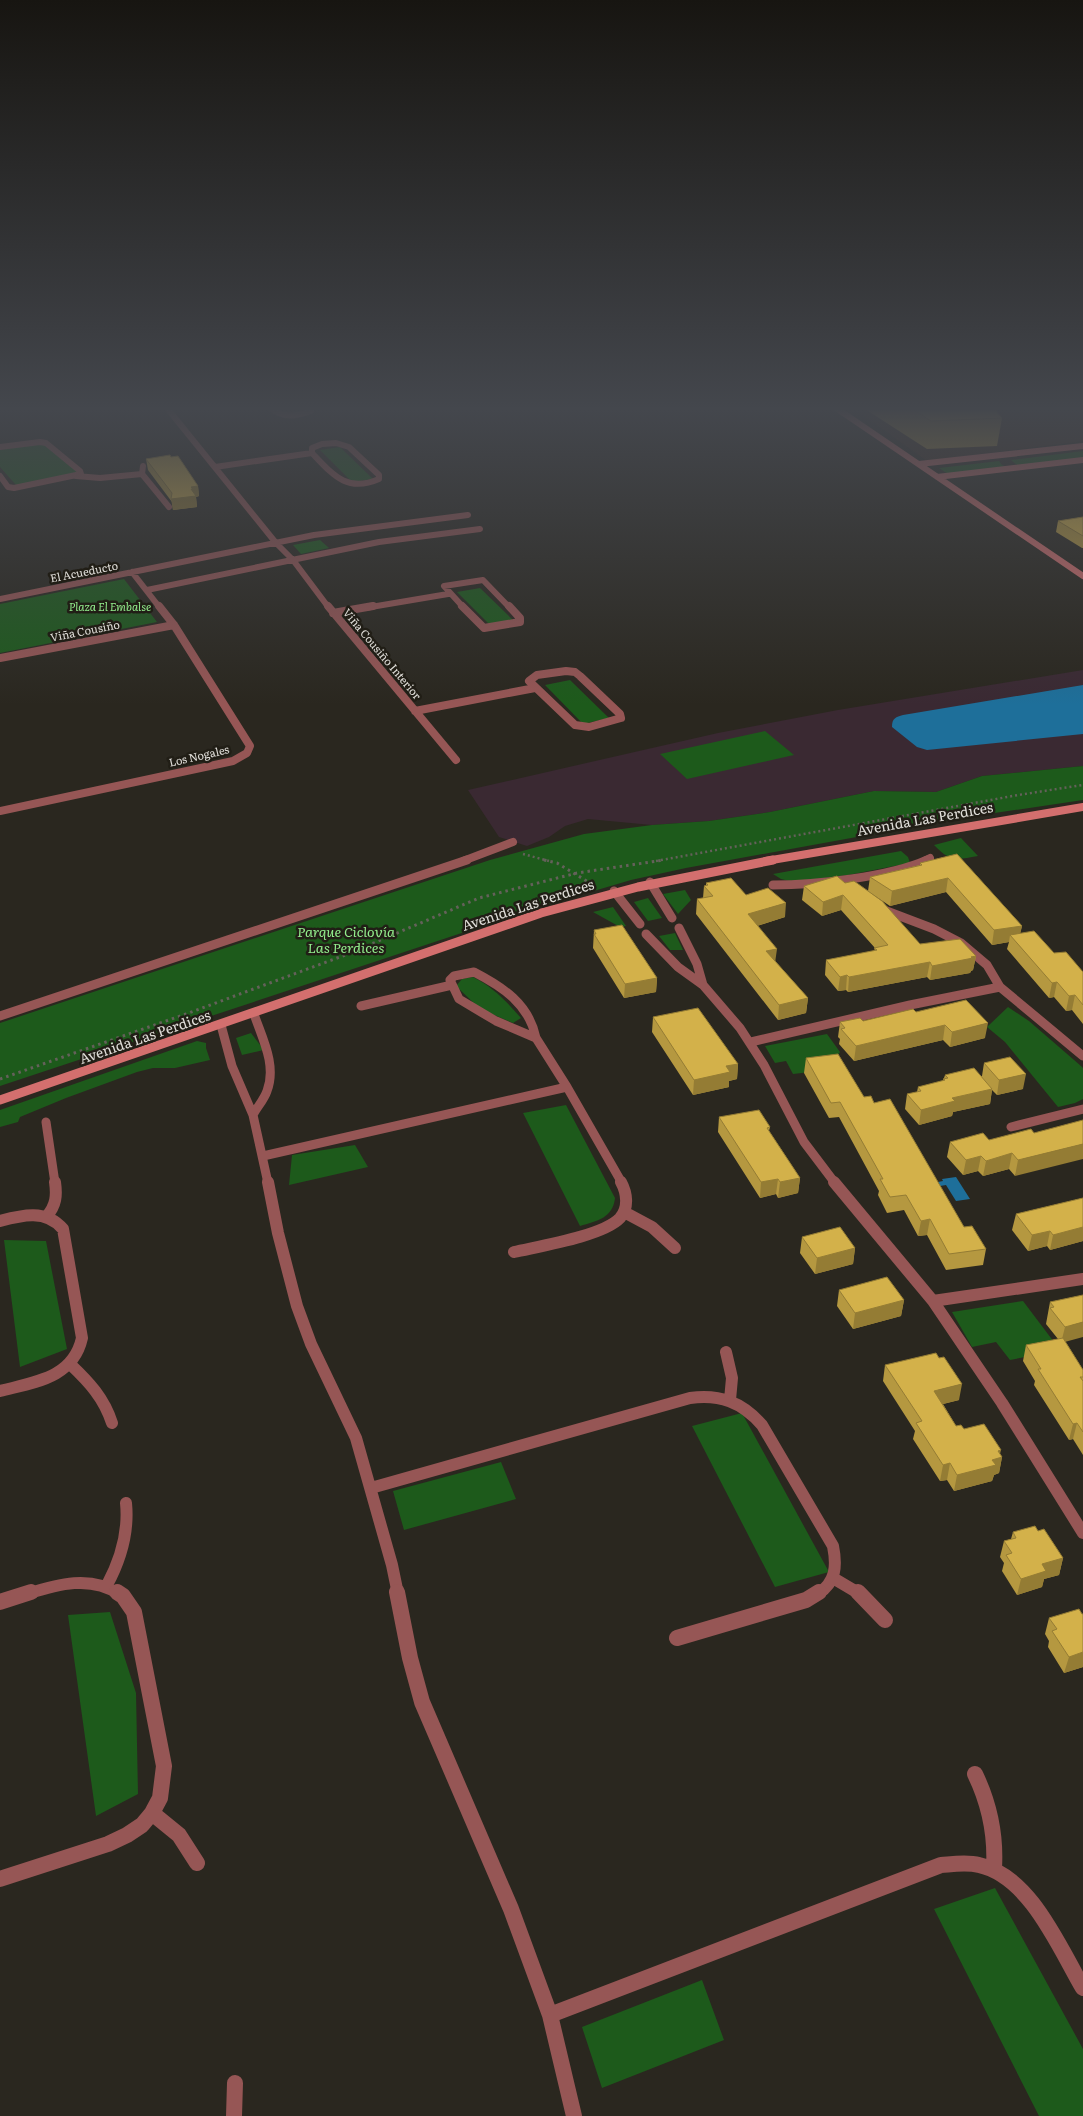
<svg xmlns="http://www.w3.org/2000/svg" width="1083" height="2116" font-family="Literata,serif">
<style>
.commercial{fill:#3a2932}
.medical{fill:#3b2b20}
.green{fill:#1d5a1b}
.water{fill:#1e6f9a}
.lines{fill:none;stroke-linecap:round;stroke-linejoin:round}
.path-far1{stroke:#64615a;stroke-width:2.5;stroke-dasharray:2 3;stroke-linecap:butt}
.path{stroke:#64615a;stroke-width:3;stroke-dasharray:2.5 4;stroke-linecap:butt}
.street-far4{stroke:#965655;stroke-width:6}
.street-far3{stroke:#965655;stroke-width:8}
.street-far2{stroke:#965655;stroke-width:9}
.street-far1{stroke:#965655;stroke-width:12}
.street{stroke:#965655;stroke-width:16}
.secondary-far2{stroke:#d36f6e;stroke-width:6}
.secondary-far1{stroke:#d36f6e;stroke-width:8}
.secondary{stroke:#d36f6e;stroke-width:9}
.wall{fill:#b59840}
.shaded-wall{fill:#947c34}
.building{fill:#d3b14a;stroke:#947c34}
.labels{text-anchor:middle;stroke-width:5;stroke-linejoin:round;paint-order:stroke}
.far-street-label{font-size:11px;fill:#e0ded9;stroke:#211e16}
.far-park-label{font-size:11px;font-style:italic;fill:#93ee8d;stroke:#211e16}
.street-label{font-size:14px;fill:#e0ded9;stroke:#211e16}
.park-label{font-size:14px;font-style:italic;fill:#93ee8d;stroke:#211e16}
</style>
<rect width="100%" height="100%" fill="#2a271f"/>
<path class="commercial" d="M1083 670V766L982 776 936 792 874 791 770 812 709 821 652 825 588 819 565 826 549 837 527 846 499 837 468 790 718 733 838 710Z"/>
<path class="medical" d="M853 408H1082L1083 441 927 461Z"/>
<path class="green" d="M48 442 80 474 16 485 0 467V450Z
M340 447 373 479 352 482 320 450Z
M1083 451V458L1017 465 1011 460Z
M999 461 1002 465 1007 467 948 474 939 468Z
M320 540 329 548 301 554 293 545Z
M124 579 157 622 0 653V604Z
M480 588 513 620 489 624 457 592Z
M570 680 609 718 583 724 545 685Z
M765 731 794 755 687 779 660 754Z
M1083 766V800L961 818 686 868 631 880 543 906 0 1086V1023L490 860 584 834 652 825 709 821 770 812 874 791 936 792 982 776Z
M961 838 978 856C956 860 950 862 934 845Z
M901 851 908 857 910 863 848 875 793 882 781 879 773 874Z
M685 890 691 900 678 914 663 894Z
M648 898 662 918 648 921 634 902Z
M613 907 626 926 620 927 593 912Z
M675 933 683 950H670L659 936Z
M473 977C493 987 506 1001 521 1018L513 1023 480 1009 456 986 462 979Z
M1008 1007 1029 1021 1081 1066 1083 1068V1099L1075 1103 1058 1107 1005 1042 987 1027Z
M251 1033 264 1050 242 1055 236 1038Z
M827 1034 840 1052 828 1070 793 1074 786 1061 775 1063 765 1046Z
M197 1041 206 1043V1048L210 1060 175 1068H153L137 1072 66 1098 20 1117 18 1122 0 1127V1110Z
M566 1105 615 1198C613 1218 597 1221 580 1226L523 1113Z
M355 1145 368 1167 289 1185 292 1155Z
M4 1240 46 1241 67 1349 20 1367Z
M1023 1301 1060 1350 1010 1360 996 1342 972 1347 952 1312Z
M742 1413 829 1572 775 1587 692 1426Z
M501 1462 516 1499 404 1530 393 1491Z
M110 1612 136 1693 138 1794 96 1816 68 1615Z
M995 1888 1083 2049V2116H1039L934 1909Z
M702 1980 724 2040 602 2088 582 2027Z"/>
<path class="water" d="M1083 685V734L927 750 917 747 892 727C892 718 896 717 903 715Z
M956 1177 970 1199 956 1201 946 1185 940 1186 938 1182 943 1181 942 1179Z"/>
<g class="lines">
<path class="path-far1" d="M523 854 549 861
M656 861 1018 795 1083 785"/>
<path class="path" d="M544 860 557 863 590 883
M0 1079 186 1014 348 954 479 898 577 873 664 860"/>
<path class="street-far4" d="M167 408 276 543 293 560 329 608
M271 408C283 419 297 416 311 411V408
M336 443 349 447 379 475V479C347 493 333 475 312 453V448L322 444Z
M0 447 40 442 46 443 80 471 81 474 14 488 8 487 0 476
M143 466 142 474 169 507
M215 467 312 453
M76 476 100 478 142 474
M132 572 160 608
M147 590 379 542 480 529
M0 599 314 535 468 515
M365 608 448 594
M464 608 444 586 483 580 510 608"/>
<path class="street-far3" d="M328 606 456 760
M462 606 484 628 520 622V618L509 606
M333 613 373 606
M0 658 174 625
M566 671 575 672 580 676 620 714 621 718 589 727 575 725 529 681 537 675Z
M415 711 535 688
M0 811 233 761 247 753 250 746 174 625 159 606
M463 861 513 842
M924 861 930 858"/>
<path class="street-far2" d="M650 882 672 918
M773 885C815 885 889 877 927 860
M614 891 640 924
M884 910 934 929 961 943 987 965 1000 987 1083 1056
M679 928 697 964 703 985
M646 934 678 967 703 985 740 1028 764 1065 804 1142 835 1183
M474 972C503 987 529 1004 536 1038L496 1021 459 999 450 980 454 976Z
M361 1006 452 985
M0 1016 467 860
M221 1025 232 1066 253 1115 268 1183
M536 1038 567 1087 622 1183
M751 1042 910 1005 1000 987
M253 1115C257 1107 264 1100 267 1091 277 1065 262 1038 254 1014
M46 1122 55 1183
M1011 1127 1083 1109
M263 1156 567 1087"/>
<path class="street-far1" d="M268 1182 278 1233 297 1306 311 1344 356 1438 392 1565 398 1594
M834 1182 933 1301 1002 1403 1083 1533
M624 1212 652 1227 675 1248
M47 1216C56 1205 57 1196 55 1182
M0 1221C22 1215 46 1209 63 1229L82 1338C73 1378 35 1382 0 1391
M514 1252C540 1246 603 1236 620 1218 629 1208 627 1193 621 1182
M933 1301 1083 1279
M726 1352 732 1378 730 1400
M70 1364C89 1382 104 1398 112 1423
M371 1488 690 1398C720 1394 742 1402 762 1425L833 1546C837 1566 836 1582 818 1594
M833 1578 860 1594
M107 1585C121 1559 129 1533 126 1503
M27 1594C58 1584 91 1575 119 1594"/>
<path class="street" d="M397 1592 410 1658 422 1702 511 1909 550 2015 574 2116
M858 1592 885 1620
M0 1602 31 1592
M677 1638 806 1600 819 1592
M975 1774C990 1805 996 1834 994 1868
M152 1813 179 1835 197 1863
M0 1879 108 1844 127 1835 142 1825 152 1813 160 1798 164 1766 134 1612 123 1596 117 1592
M550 2015 941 1865C954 1864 967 1862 979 1865 1030 1876 1059 1947 1083 1988
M234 2116 235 2083"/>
<path class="secondary-far2" d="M836 408 1083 576
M919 464 1083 446
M937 477 1083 460"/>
<path class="secondary-far1" d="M766 861 1083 807"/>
<path class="secondary" d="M0 1100 541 913 638 887 773 860"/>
</g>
<path class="wall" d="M865 408H993L1002 418 997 446 927 449 865 409Z
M171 457 198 486 199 496 196 497 197 507 173 510 172 502 148 470 146 459Z
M1083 517V548H1082L1056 532 1058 521Z
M957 854 1022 926 1020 933 1083 972V1024L1072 1010 1066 1011 1054 997 1049 998 1007 949 1009 942 992 945 946 892 890 906 869 892 920 944 976 956 973 970 971 971 970 973 930 980 927 977 848 992 846 990 838 991 825 975 826 960 874 951 875 948 841 910 822 916 802 900 804 886 845 883 868 891 870 877 920 865V863Z
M706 883 746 895 785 917 757 926 776 962 808 998 806 1013 778 1020 696 914 697 899 703 898 704 886H706Z
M594 930 657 978 656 992 624 998 593 948Z
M916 1012 985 1038 950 1047 943 1040 854 1061 839 1044 840 1039 838 1037 840 1022 863 1021Z
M653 1017 738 1064 737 1079 729 1081V1087L693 1095 652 1032Z
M806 1058 864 1097 874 1103 964 1227 986 1249 983 1265 946 1270 927 1235 918 1236 904 1210 887 1213 878 1195 879 1191 839 1117 829 1118 804 1073Z
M984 1063 1023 1089 997 1095 992 1090 990 1104 953 1112 952 1116 919 1125 905 1109 907 1094 917 1092 918 1087 943 1081 945 1075 982 1076Z
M719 1117 770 1127 769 1131 800 1178 798 1193 778 1198 776 1194 760 1198 718 1132Z
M1034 1133 1015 1176 1009 1169 983 1176 978 1171 963 1175 947 1157 950 1142 989 1140Z
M1083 1198V1241L1050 1250 1047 1246 1028 1251 1012 1230 1016 1214Z
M802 1237 855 1248 853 1264 815 1274 800 1253Z
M839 1290 904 1300 901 1316 853 1329 837 1306Z
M1083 1295 1065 1341 1083 1370V1455L1073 1439 1069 1440 1034 1385 1035 1381 1023 1361 1026 1345 1058 1339 1046 1324 1050 1302Z
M885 1365 959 1400 943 1404 956 1426 964 1429 1000 1454 1002 1457 999 1473 994 1475 992 1481 954 1491 947 1480 940 1481 913 1439 915 1431 883 1381Z
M1038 1531 1063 1558 1059 1575 1044 1579 1042 1587 1017 1595 1002 1571 1004 1563 1000 1557 1004 1541 1011 1539 1013 1532Z
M1082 1614H1083V1667L1064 1673 1048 1647 1049 1641 1045 1634 1049 1618Z"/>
<path class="shaded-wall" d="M198 486 199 496 196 497 197 507 173 510 171 499 191 487Z
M948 878 946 892 890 906 892 891Z
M843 895 841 910 822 916 823 902Z
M786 903 785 917 747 929 748 914Z
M1022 926 1019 940 1010 935 1009 942 992 945 994 930Z
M777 949 775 963 766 951Z
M976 956 973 970 971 971 970 973 930 980 932 966Z
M930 962 927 977 848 992 849 977Z
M847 975 846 990 838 991 840 977Z
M657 978 656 992 624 998 625 984Z
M1057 982 1054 997 1049 998 1052 983Z
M1075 995 1072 1010 1066 1011 1069 996Z
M808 998 806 1013 778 1020 779 1005Z
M988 1023 985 1038 950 1047 952 1032Z
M945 1025 943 1040 854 1061 856 1046Z
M738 1064 737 1079 729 1081V1087L693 1095 694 1080 726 1066Z
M1026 1074 1023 1089 997 1095 999 1080Z
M992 1089 990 1104 953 1112 952 1116 919 1125 921 1110 952 1098Z
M1083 1144V1159L1015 1176 1018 1160Z
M1012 1153 1009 1169 983 1176 986 1161Z
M981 1156 978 1171 963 1175 966 1160Z
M800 1178 798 1193 778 1198 780 1182Z
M778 1179 776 1194 760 1198 761 1182Z
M930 1219 927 1235 918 1236 921 1221Z
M1083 1227V1241L1050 1250 1053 1235Z
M1050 1231 1047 1246 1028 1251 1032 1235Z
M855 1248 853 1264 815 1274 817 1258Z
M904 1300 901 1316 853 1329 855 1313Z
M1083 1322V1337L1061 1343 1065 1327Z
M962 1384 959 1400 931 1407 934 1391Z
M1077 1423 1073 1439 1069 1440 1073 1424Z
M1001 1450 999 1458 1002 1457 999 1473 994 1475 992 1481 954 1491 957 1475 992 1460 998 1451Z
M950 1463 947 1480 940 1481 943 1465Z
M1063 1558 1059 1575 1044 1579 1042 1587 1017 1595 1021 1579 1042 1564Z
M1083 1652V1667L1064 1673 1069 1657Z"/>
<path class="building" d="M911 408H993L1002 418 931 421Z
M170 455 171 457 178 456 198 486 191 487 193 489H191L196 496 171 499 172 493 146 459Z
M1083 517V536L1058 521Z
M957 854 1022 926 994 930 948 878 892 891 870 877 922 865 920 863Z
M837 876 845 883 854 881 882 901 920 944 960 939 976 956 971 957 973 958 932 966 930 962 849 977 847 975 840 977 826 960 877 950 874 948 888 945 843 895 823 902 804 886Z
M731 878 746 895 768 888 786 903 748 914 777 949 766 951 808 998 779 1005 697 899 713 896 704 886 708 885 706 883Z
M622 925 657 978 625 984 594 934H596L594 930Z
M1034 931 1054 953 1066 952 1083 972V1005L1075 995 1069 996 1057 982 1052 983 1010 935Z
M966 1000 988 1023 952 1032 945 1025 856 1046 841 1029 845 1028 840 1022 860 1018 863 1021 913 1009 916 1012Z
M698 1008 738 1064 726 1066 730 1072 694 1080 653 1017Z
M838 1054 864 1097 871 1096 874 1103 890 1099 964 1227 972 1226 986 1249 949 1254 930 1219 921 1221 906 1195 890 1197 880 1179H883L840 1102 831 1103 806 1058Z
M1010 1057 1026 1074 999 1080 984 1063Z
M974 1068 992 1089 952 1098 955 1101 921 1110 907 1094 921 1091 918 1087 945 1080 943 1079 948 1078 945 1075Z
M759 1110 770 1127 767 1128 800 1178 780 1182 778 1179 761 1182 719 1117Z
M1083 1120V1144L1018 1160 1012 1153 986 1161 981 1156 966 1160 950 1142 983 1133 989 1140 1031 1129 1034 1133Z
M1083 1198V1227L1053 1235 1050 1231 1032 1235 1016 1214Z
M840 1227 855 1248 817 1258 802 1237Z
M887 1277 904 1300 855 1313 839 1290Z
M1083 1295V1322L1065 1327 1050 1308 1054 1307 1050 1302Z
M1063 1338 1083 1370V1377H1080L1083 1381V1432L1077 1423 1073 1424 1038 1369H1041L1026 1345Z
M936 1353 939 1358 944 1357 962 1384 934 1391 956 1426 961 1425 964 1429 984 1424 1001 1450 998 1451 1002 1457 992 1460 996 1465 957 1475 950 1463 943 1465 916 1423 922 1421 885 1365Z
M1035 1526 1038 1531 1044 1529 1063 1558 1042 1564 1046 1571 1021 1579 1006 1555 1012 1553 1004 1541 1016 1538 1013 1532Z
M1079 1609 1082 1614H1083V1652L1069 1657 1052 1631 1057 1629 1049 1618Z"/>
<linearGradient id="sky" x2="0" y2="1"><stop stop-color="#171511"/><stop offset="0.58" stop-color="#44474d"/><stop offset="1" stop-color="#44474d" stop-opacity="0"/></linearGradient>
<rect width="1083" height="705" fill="url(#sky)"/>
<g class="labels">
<g class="far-street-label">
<text transform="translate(84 572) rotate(-11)" y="4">El Acueducto</text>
<text transform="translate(85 631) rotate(-11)" y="4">Viña Cousiño</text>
<text transform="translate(382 654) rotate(50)" y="4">Viña Cousiño Interior</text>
<text transform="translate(199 756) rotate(-13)" y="4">Los Nogales</text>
</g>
<g class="far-park-label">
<text x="110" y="611">Plaza El Embalse</text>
</g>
<g class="street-label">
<text transform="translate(925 819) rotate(-10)" y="5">Avenida Las Perdices</text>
<text transform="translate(528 905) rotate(-18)" y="5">Avenida Las Perdices</text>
<text transform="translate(145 1037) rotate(-19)" y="5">Avenida Las Perdices</text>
</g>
<g class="park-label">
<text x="346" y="937">Parque Ciclovía<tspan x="346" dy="16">Las Perdices</tspan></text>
</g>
</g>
</svg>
